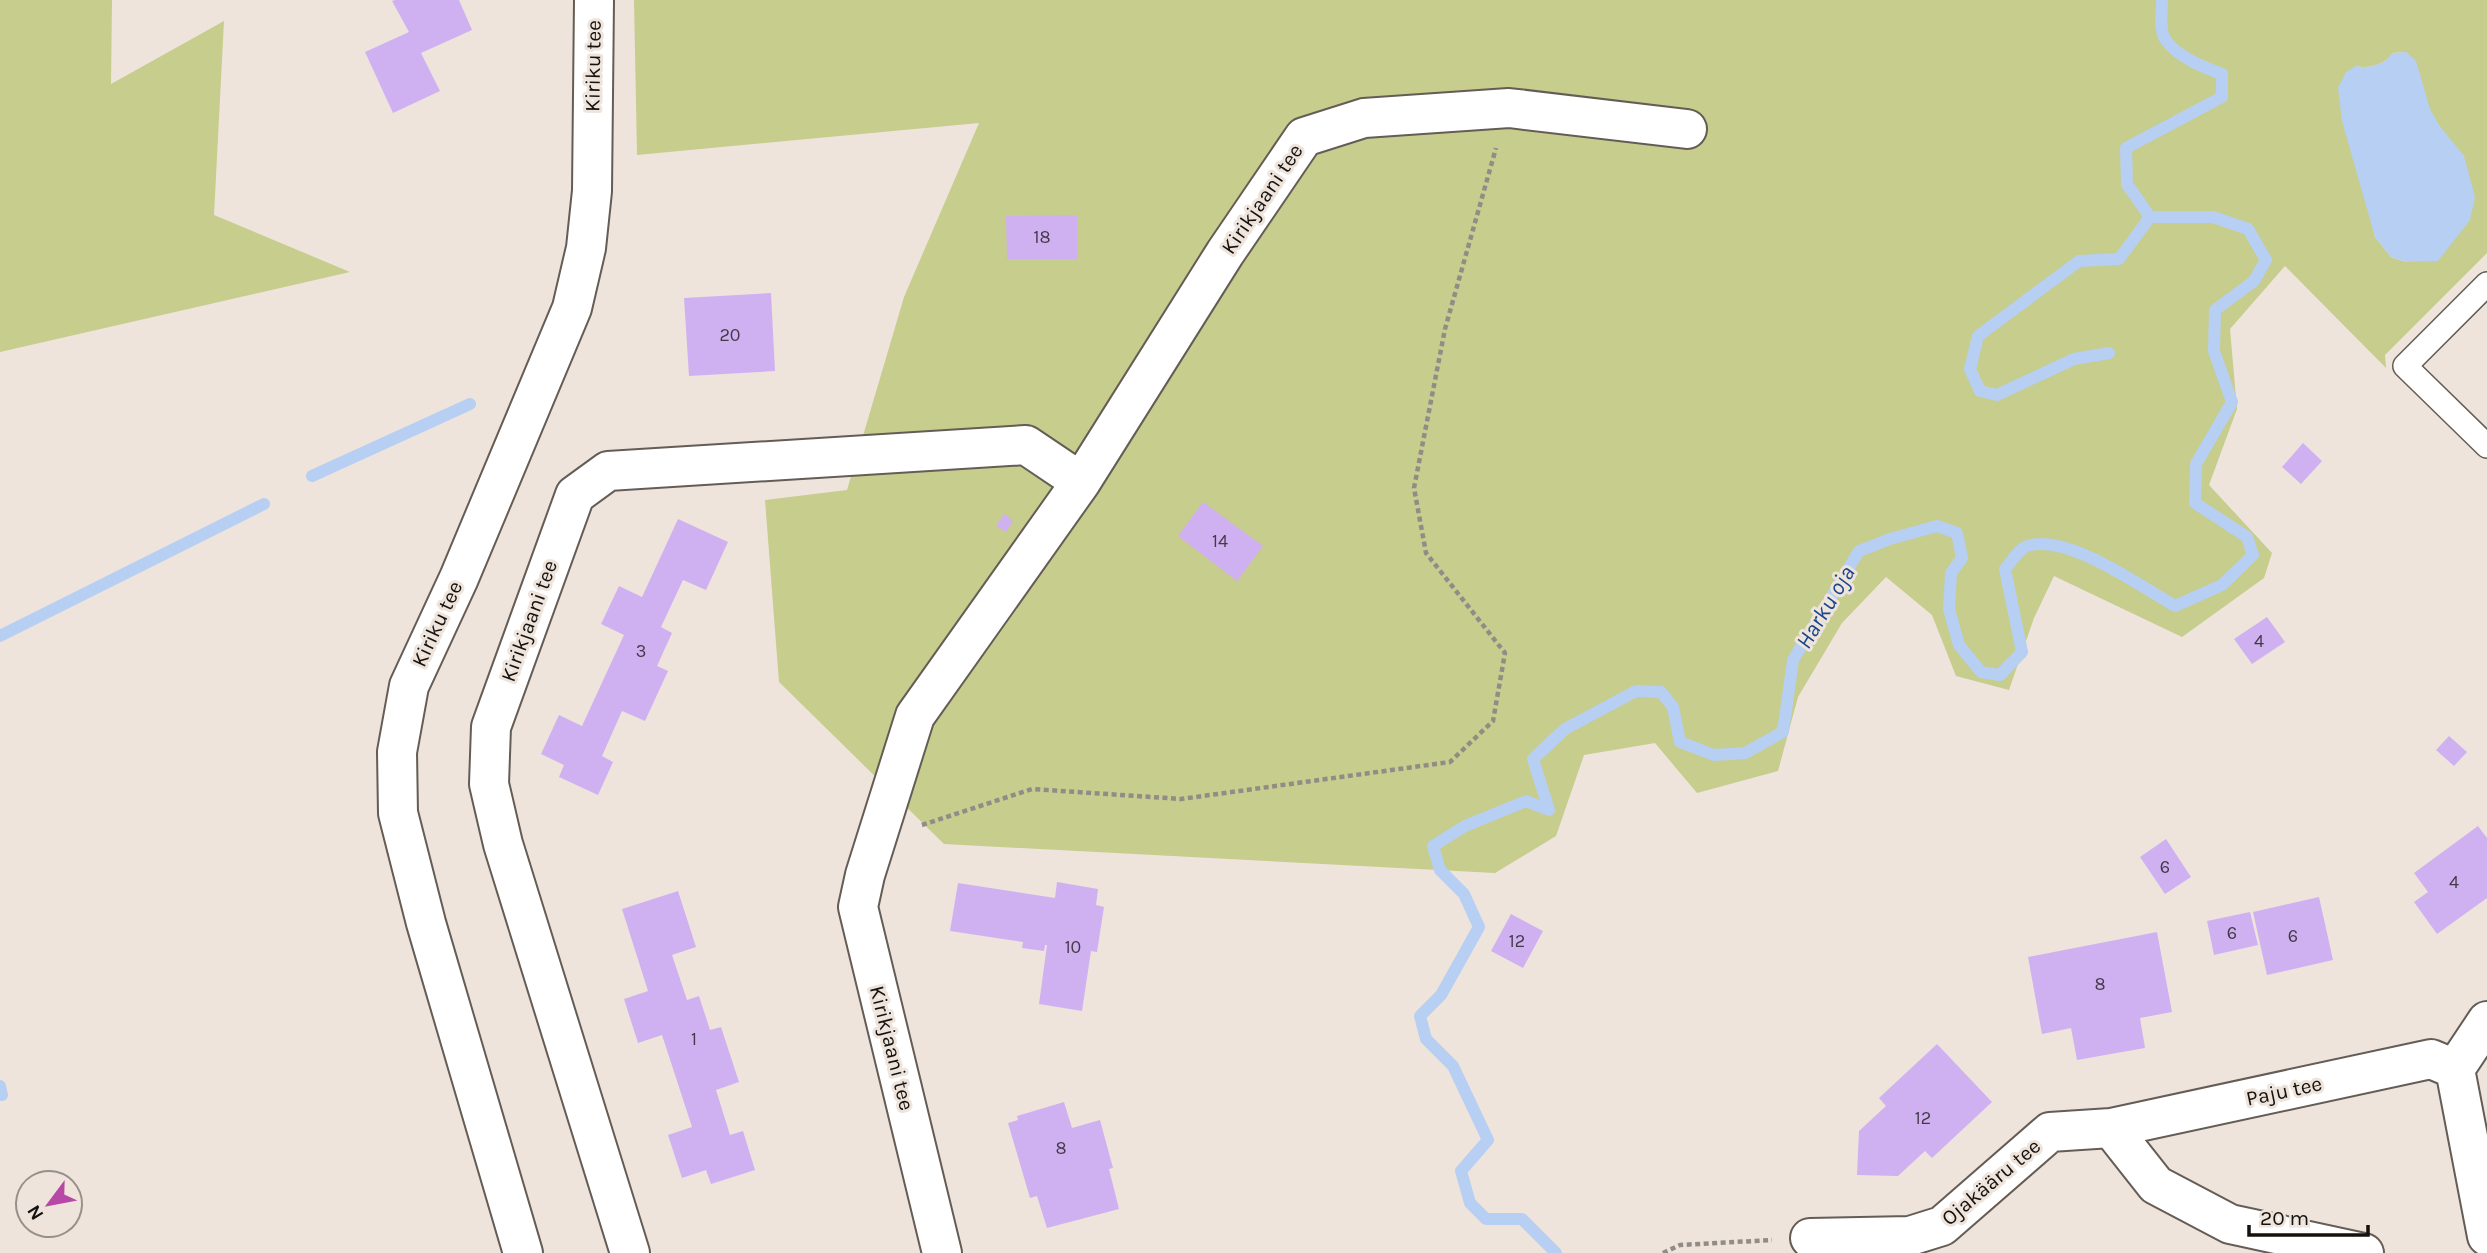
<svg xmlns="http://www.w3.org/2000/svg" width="2487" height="1253" font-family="Karla,sans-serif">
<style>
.green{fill:#c6cd8d;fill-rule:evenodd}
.water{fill:#b7cff3}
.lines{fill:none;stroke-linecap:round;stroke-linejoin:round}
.stream{stroke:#b7cff3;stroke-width:12}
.building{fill:#cfb1f2}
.service-casing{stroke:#645c55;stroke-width:26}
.minor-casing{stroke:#645c55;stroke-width:42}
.path{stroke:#938c86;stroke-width:4.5;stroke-dasharray:5 3.5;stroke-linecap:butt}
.service{stroke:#fff;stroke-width:23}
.minor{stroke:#fff;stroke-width:38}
.labels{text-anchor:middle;stroke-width:6;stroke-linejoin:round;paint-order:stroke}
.number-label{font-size:18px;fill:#433947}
.street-label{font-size:21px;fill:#14110e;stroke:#eee4dc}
.water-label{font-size:23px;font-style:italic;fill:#18478c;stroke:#eee4dc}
</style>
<rect width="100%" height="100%" fill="#eee4dc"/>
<path class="green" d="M0 0H112L111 84 224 21 214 215 350 272 0 352Z
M634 0H2487V253L2385 355 2386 368 2285 266 2230 329 2237 409 2209 485 2272 553 2264 578 2182 637 2054 576 2034 618 2009 690 1956 676 1932 615 1886 577 1842 623 1798 697 1778 771 1697 793 1655 743 1584 755 1556 836 1495 873 944 844 779 682 765 500 847 490 904 297 979 123 637 155ZM2406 52C2423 68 2421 91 2431 112 2439 128 2452 142 2464 156L2406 262 2391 257 2375 237 2356 66C2370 69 2384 65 2393 53Z"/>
<path class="water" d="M2406 52 2416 61 2430 109 2439 125 2464 156 2475 197 2470 220 2438 261 2406 262 2391 257 2375 237 2342 121 2338 88 2346 72 2356 66C2370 69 2384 65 2393 53Z"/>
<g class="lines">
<path class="stream" d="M2109 353 2074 359 1997 395 1980 391 1970 369 1978 336 2079 261 2119 259 2150 217
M312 476 470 404
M0 636 264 504
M0 1086 2 1095
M1556 1253 1522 1219H1486L1470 1203 1461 1171 1488 1140 1453 1066 1426 1039 1420 1016 1441 995 1479 927 1464 894 1440 870 1433 846 1465 826 1526 801 1549 810 1533 759 1565 729 1636 691 1661 692 1673 707 1680 742 1714 755 1745 753 1783 732 1793 660 1859 551 1890 539 1937 526 1957 533 1962 558 1951 573 1949 609 1959 645 1981 672 2000 675 2022 652 2005 569C2011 562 2019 549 2027 546 2067 533 2140 586 2175 606L2222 585 2253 555 2247 537 2195 503 2196 464 2232 402 2214 351 2215 310 2254 281 2266 260 2248 229 2213 217H2150L2127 184 2126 148 2222 97V74C2203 67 2177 57 2165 39 2159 29 2162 11 2162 0"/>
</g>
<path class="building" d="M395 0H459L472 30 421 53 440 91 393 113 365 52 409 32 392 1Z
M1077 215 1078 259H1007L1006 216Z
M771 293 775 371 689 376 684 298Z
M2303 443 2322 461 2301 484 2282 467Z
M1203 502 1263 546 1237 581 1178 536Z
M1004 514 1013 521 1006 532 996 526Z
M678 519 728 542 706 590 683 580 661 627 672 633 657 666 668 671 645 721 622 711 602 756 613 762 598 795 559 777 564 765 541 754 559 715 582 726 624 635 601 624 619 586 642 597Z
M2267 617 2285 642 2252 664 2234 639Z
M2449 736 2467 752 2454 766 2436 750Z
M2478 826 2487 838V898L2437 934 2414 902 2428 892 2414 873Z
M2166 839 2191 877 2165 894 2140 857Z
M1057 882 1098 889 1096 905 1104 907 1097 952 1091 951 1082 1011 1039 1004 1047 945H1045L1044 951 1022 948 1023 942 950 931 958 883 1055 898Z
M678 891 696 947 672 955 687 1000 699 996 710 1030 721 1027 739 1082 716 1090 730 1135 743 1131 755 1170 711 1184 706 1170 682 1178 668 1135 692 1127 662 1035 638 1043 624 999 648 991 622 909Z
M2319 897 2333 960 2267 975 2253 912Z
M2250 912 2258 945 2214 955 2207 921Z
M1511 914 1543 931 1523 968 1491 951Z
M2157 932 2172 1012 2140 1018 2145 1048 2077 1060 2071 1028 2042 1034 2028 957Z
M1937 1044 1992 1102 1932 1158 1925 1151 1898 1176 1857 1175 1859 1131 1886 1106 1879 1098Z
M1064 1102 1072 1128 1100 1120 1113 1168 1109 1169 1119 1209 1047 1228 1037 1196 1030 1198 1008 1123 1018 1120 1017 1116Z"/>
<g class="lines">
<defs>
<path id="service" d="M2487 284 2405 366 2487 446"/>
<path id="minor" d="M1081 482 1225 253 1304 137 1364 118 1509 108 1687 129
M2455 1069 2487 1236
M2111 1128 2156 1185 2230 1224 2364 1253
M1810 1238 1910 1236 1942 1226 2050 1132 2111 1128 2431 1059 2455 1069 2487 1021
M523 1253 426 923 398 813 397 752 409 686 459 578 572 308 586 248 592 191 594 0
M630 1253 503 844 489 784 491 727 575 495 608 471 1026 445 1081 482 915 716 865 875 858 907 942 1253"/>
</defs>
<use href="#service" class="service-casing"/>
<use href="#minor" class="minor-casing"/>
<path class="path" d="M922 825 1032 789 1181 799 1450 762 1493 721 1505 653 1426 553 1414 488 1445 329 1496 148
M1663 1253 1680 1245 1772 1240"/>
<use href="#service" class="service"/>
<use href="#minor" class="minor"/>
</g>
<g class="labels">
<g class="number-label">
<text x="1042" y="243">18</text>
<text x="730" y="341">20</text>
<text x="1220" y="547">14</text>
<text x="2259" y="647">4</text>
<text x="641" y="657">3</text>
<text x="2165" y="873">6</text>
<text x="2454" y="888">4</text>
<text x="2232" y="939">6</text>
<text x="2293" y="942">6</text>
<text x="1517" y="947">12</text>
<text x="1073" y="953">10</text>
<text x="2100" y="990">8</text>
<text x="694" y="1045">1</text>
<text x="1923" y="1124">12</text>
<text x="1061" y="1154">8</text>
</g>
<g class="street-label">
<text transform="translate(593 66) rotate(-89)" y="7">Kiriku tee</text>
<text transform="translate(1262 199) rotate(-56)" y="7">Kirikjaani tee</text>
<text transform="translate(529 621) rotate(-70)" y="7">Kirikjaani tee</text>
<text transform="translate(437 624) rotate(-65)" y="7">Kiriku tee</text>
<text transform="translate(892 1048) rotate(76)" y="7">Kirikjaani tee</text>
<text transform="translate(2284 1091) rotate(-12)" y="7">Paju tee</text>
<text transform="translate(1991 1182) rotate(-40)" y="7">Ojakääru tee</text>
</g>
<g class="water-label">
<text transform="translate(1825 607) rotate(-59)" y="8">Harku oja</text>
</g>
</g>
<g transform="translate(49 1204) rotate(238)"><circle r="33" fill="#eee4dc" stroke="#97908a" stroke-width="2"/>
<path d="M0-5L12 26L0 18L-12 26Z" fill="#b748a6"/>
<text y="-10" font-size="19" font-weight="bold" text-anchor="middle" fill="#14110e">N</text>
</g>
<path d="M2249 1225v10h119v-10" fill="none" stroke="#14110e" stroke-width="3.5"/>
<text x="2260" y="1225" font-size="21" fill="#14110e" stroke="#eee4dc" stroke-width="5" paint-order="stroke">20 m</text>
</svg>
